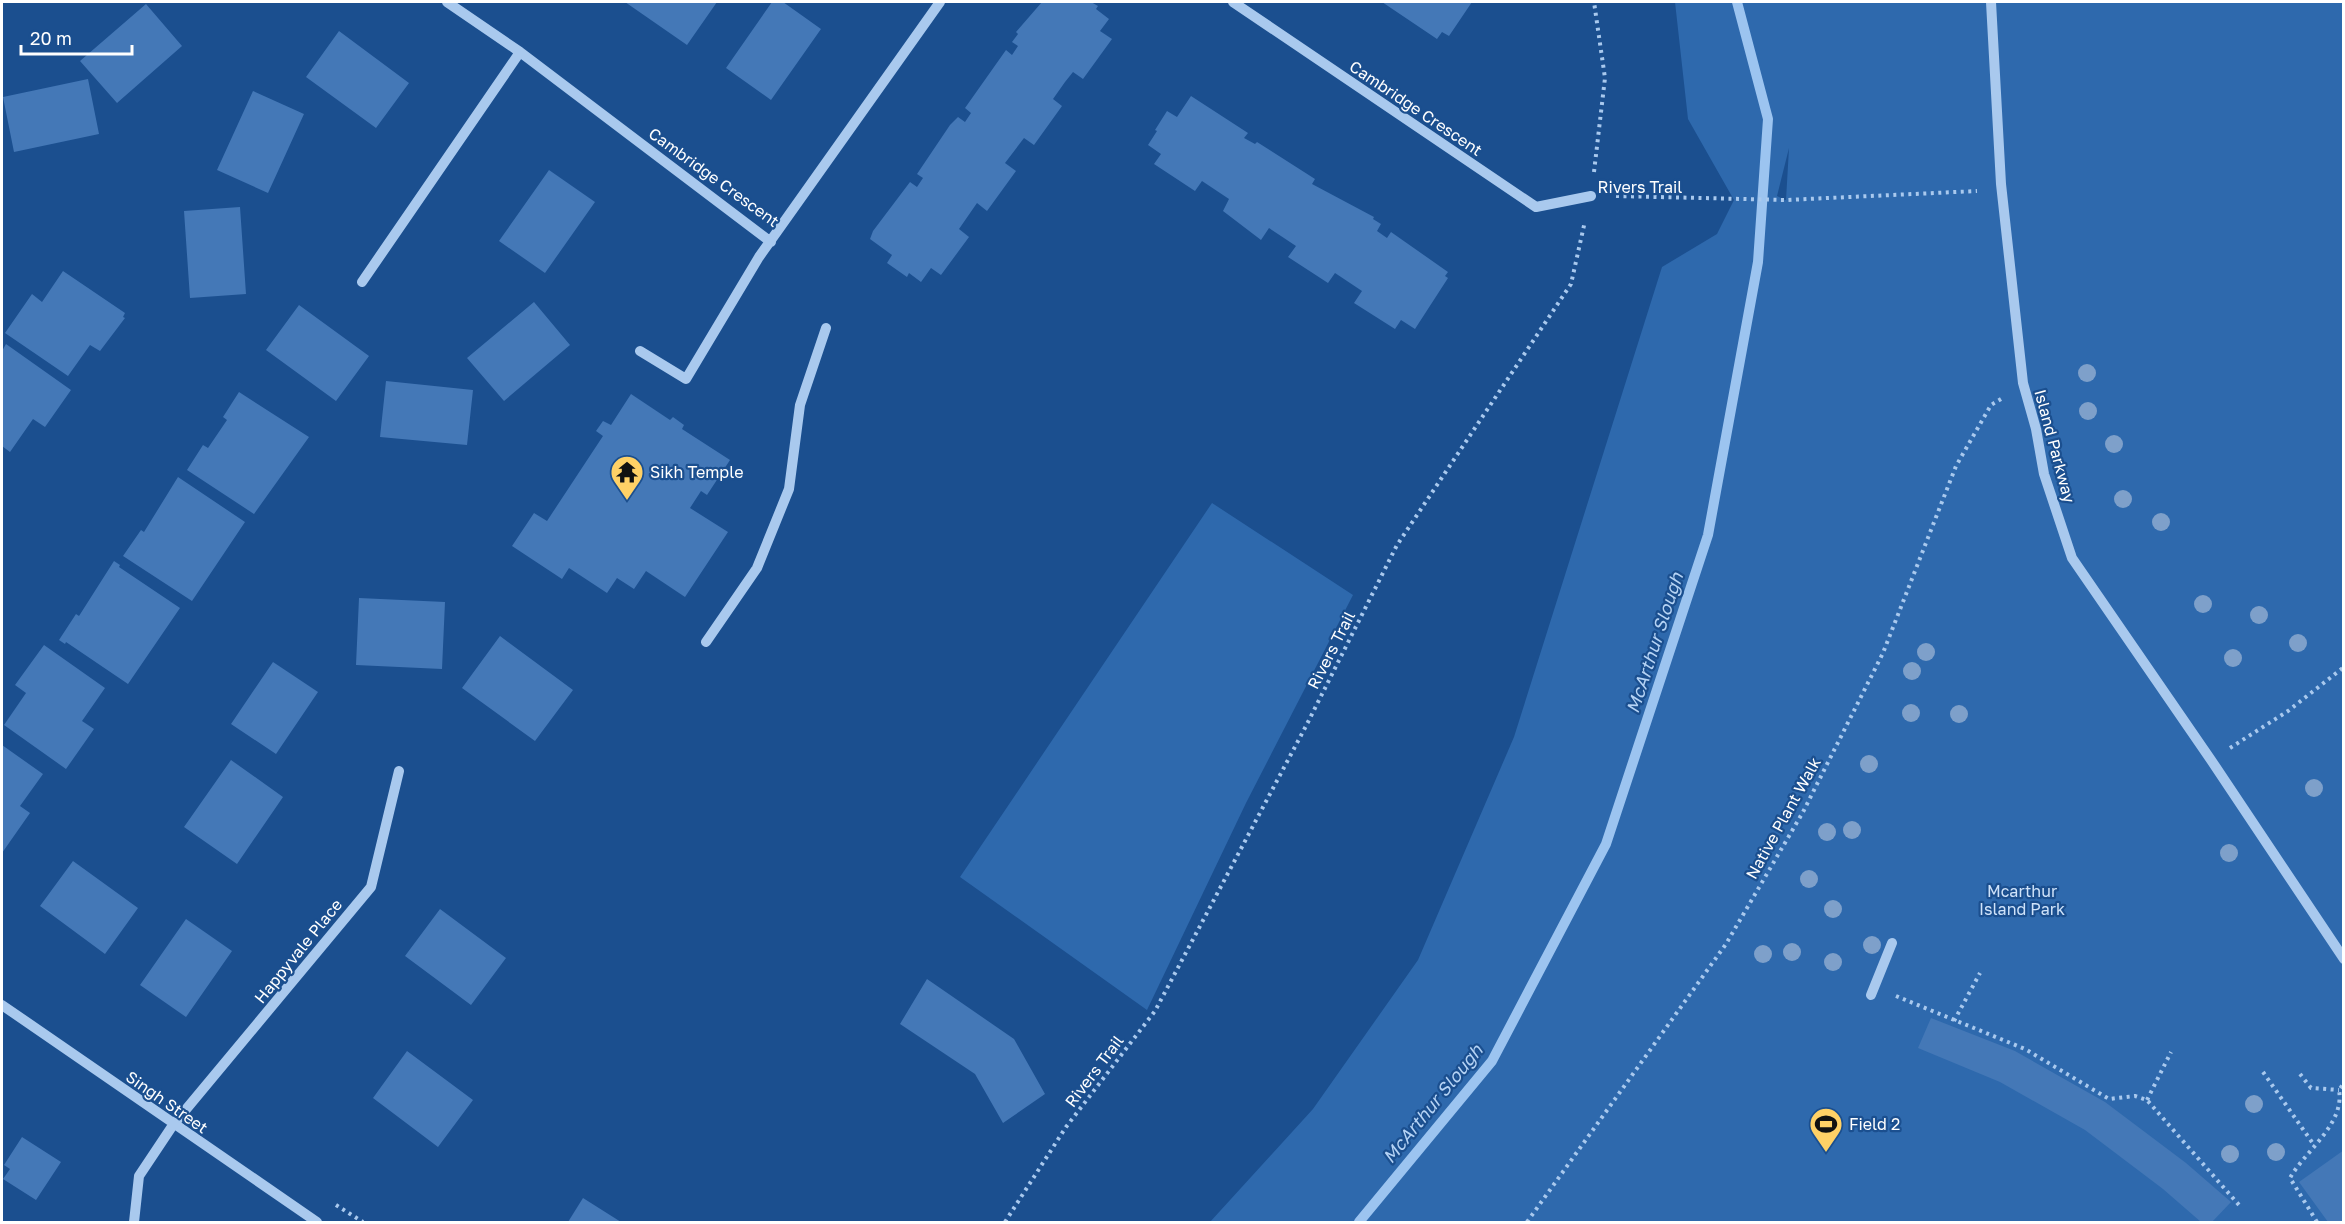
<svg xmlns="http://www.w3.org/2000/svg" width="2345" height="1224" font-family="'Golos Text',sans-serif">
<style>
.green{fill:#2e69ad;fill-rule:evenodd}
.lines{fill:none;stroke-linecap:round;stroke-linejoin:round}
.stream{stroke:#9cc4f0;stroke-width:10}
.building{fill:#4478b7}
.path{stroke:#a9c9ee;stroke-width:4;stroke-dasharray:3 4.5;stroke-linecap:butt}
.minor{stroke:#a9c9ee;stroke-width:10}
.tree{fill:#7ea0ca}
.labels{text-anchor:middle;stroke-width:4.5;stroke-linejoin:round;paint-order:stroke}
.street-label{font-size:16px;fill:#fff;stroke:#1b4f8f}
.poi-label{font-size:16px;fill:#fff;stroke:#1b4f8f;text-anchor:start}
.park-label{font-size:16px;fill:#cfe3fa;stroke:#1b4f8f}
.water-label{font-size:18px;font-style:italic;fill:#b5d3f5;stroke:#1b4f8f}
</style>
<rect width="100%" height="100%" fill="#1b4f8f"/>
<path class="green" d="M1675 2H2343V1222H1210L1313 1109 1418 960 1514 737 1662 267 1717 234 1734 200 1688 119ZM1789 148 1786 200H1785L1777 196Z
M1212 503 1353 595 1246 803 1147 1010 960 877Z"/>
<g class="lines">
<path class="stream" d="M1359 1222 1492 1061 1606 844 1708 535 1758 262 1768 119 1737 2"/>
</g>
<path class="building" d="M625 2H717L687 45Z
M772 2H783L821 29 771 100 726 68Z
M1042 2H1091L1098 6 1096 9 1109 19 1100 31 1112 39 1083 79 1073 72 1065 82 1053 99 1062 106 1034 145 1024 138 1005 163 1016 171 987 211 977 203 959 229 969 237 941 275 931 268 921 282 909 273 907 277 887 263 892 255 870 239 873 231 910 182 917 187 923 178 917 174 950 125 958 117 965 122 971 113 965 108 1006 50 1012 55 1018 46 1012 42 1018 34 1016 32Z
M1382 2H1472L1449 36 1442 32 1437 39Z
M146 4 182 46 117 103 80 61Z
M339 31 409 83 376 128 306 77Z
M88 79 99 134 14 152 3 97Z
M253 91 304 114 268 193 217 170Z
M1191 96 1248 133 1244 138 1255 144 1257 142 1315 179 1312 184 1374 217 1373 219 1381 224 1377 231 1387 238 1391 232 1448 272 1445 276 1448 278 1415 329 1401 320 1395 329 1354 303 1362 291 1335 273 1328 283 1288 257 1296 246 1269 228 1261 240 1223 211 1229 199 1202 181 1195 191 1154 164 1161 154 1148 145 1157 131 1155 130 1167 111 1177 117Z
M549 170 595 202 545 273 499 241Z
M240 207 246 294 190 298 184 211Z
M63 271 125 313 123 317 125 318 100 351 90 345 68 376 5 333 32 294 42 302Z
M534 302 570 345 504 401 467 358Z
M299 305 369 356 336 401 266 350Z
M6 344 71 390 45 427 33 419 10 452 2 446V351Z
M386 381 473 390 467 445 380 437Z
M239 392 309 437 254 514 187 470 203 445 208 448 227 420 223 417Z
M631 394 670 420 673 417 684 425 682 429 730 460 707 495 701 491 690 508 728 532 685 597 646 571 634 589 617 578 607 593 569 568 562 579 512 546 534 513 547 521 603 436 596 431 603 421 611 425Z
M178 477 245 522 192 601 123 556 141 530 144 532Z
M114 561 120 565 119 567 180 608 128 684 66 642 65 644 59 640 76 614 79 616Z
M359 598 445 602 442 669 356 665Z
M500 636 573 690 535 741 462 688Z
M44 645 105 688 82 721 94 729 66 769 4 725 26 693 15 685Z
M273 662 318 692 276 754 231 724Z
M2 745 43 774 20 806 30 813 2 853Z
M231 760 283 797 237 864 184 827Z
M73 861 138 908 105 954 40 906Z
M440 909 506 958 471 1005 405 956Z
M186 919 232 951 186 1017 140 985Z
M927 979 1014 1039 1045 1094 1003 1123 975 1074 900 1024Z
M1931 1018 2015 1051 2105 1102 2186 1163 2231 1202 2212 1222H2201L2163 1189 2085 1130 2000 1082 1918 1048Z
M407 1051 473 1100 438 1147 373 1098Z
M22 1137 61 1162 36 1200 3 1179 10 1169 4 1165Z
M2344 1150V1222H2328L2299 1182Z
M583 1198 621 1222H568Z"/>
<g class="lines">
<path class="path" d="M1594 172 1605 78 1594 2
M1616 196 1786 200 1977 191
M2230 748 2288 711 2344 667
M1896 996 2025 1049 2109 1099 2135 1096 2147 1100 2239 1205
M1954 1021 1980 973
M2263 1072 2314 1145
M2300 1074 2311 1088 2339 1090
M2147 1100 2171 1052
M336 1205 363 1222
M1005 1222 1066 1127 1155 1011 1306 726 1397 545 1571 284 1585 221
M1527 1222 1726 944 1803 812 1883 653 1956 466 1991 405 2001 399
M2317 1222 2290 1178C2305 1151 2345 1124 2339 1090L2344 1083"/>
<path class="minor" d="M447 2 520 52 771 242
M1233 2 1536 207 1591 196
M1991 2 2001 184 2023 383 2036 429 2044 474 2072 558 2211 760 2344 959
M362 282 520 52
M640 351 686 379 759 257 940 2
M706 642 757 568 789 489 800 405 826 328
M1871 995 1892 943
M2 1005 317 1222
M134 1222 139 1176 173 1125 371 887 399 771"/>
</g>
<g class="tree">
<circle cx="2087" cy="373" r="9"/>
<circle cx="2088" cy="411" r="9"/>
<circle cx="2114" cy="444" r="9"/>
<circle cx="2123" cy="499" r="9"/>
<circle cx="2161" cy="522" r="9"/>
<circle cx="2203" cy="604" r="9"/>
<circle cx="2259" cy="615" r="9"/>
<circle cx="2298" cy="643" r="9"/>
<circle cx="1926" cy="652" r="9"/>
<circle cx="2233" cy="658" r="9"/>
<circle cx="1912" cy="671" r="9"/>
<circle cx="1911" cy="713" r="9"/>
<circle cx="1959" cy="714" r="9"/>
<circle cx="1869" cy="764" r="9"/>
<circle cx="2314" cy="788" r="9"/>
<circle cx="1852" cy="830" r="9"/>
<circle cx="1827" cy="832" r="9"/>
<circle cx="2229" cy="853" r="9"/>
<circle cx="1809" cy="879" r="9"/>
<circle cx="1833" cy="909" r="9"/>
<circle cx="1872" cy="945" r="9"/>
<circle cx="1792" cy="952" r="9"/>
<circle cx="1763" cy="954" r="9"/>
<circle cx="1833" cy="962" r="9"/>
<circle cx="2254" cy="1104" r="9"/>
<circle cx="2276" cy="1152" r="9"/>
<circle cx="2230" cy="1154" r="9"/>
</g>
<defs>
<symbol id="temple-pin" viewBox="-11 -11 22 30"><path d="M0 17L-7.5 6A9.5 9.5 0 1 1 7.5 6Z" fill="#ffd166" stroke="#1b4f8f"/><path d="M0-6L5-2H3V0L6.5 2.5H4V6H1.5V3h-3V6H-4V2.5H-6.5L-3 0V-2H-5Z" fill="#111"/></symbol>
<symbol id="stadium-pin" viewBox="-11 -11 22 30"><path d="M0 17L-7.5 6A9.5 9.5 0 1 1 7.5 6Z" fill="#ffd166" stroke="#1b4f8f"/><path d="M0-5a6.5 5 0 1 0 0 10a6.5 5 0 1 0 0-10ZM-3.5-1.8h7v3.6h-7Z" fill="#111"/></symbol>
</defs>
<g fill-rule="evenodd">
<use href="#temple-pin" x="608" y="453" width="38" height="52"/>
<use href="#stadium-pin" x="1807" y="1105" width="38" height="52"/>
</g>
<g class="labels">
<g class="street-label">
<text transform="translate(1416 108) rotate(34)" y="6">Cambridge Crescent</text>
<text transform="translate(714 177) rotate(36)" y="6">Cambridge Crescent</text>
<text x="1640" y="193">Rivers Trail</text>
<text transform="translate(2055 446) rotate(75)" y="6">Island Parkway</text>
<text transform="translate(1331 650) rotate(-63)" y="6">Rivers Trail</text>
<text transform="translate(1783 818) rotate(-61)" y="6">Native Plant Walk</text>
<text transform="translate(298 951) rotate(-51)" y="6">Happyvale Place</text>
<text transform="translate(1094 1071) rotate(-53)" y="6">Rivers Trail</text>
<text transform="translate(167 1102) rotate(35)" y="6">Singh Street</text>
</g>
<g class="poi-label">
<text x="650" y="478">Sikh Temple</text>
<text x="1849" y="1130">Field 2</text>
</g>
<g class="park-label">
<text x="2022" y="897">Mcarthur<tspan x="2022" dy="18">Island Park</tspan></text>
</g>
<g class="water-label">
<text transform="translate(1655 643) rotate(-72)" y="6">McArthur Slough</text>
<text transform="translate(1433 1104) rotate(-51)" y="6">McArthur Slough</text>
</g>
</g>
<rect width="2345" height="1224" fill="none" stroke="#ffffff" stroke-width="6"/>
<path d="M21 45v9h111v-9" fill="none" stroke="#ffffff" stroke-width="3"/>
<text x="30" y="45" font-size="18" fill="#ffffff" stroke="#1b4f8f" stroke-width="4.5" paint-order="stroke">20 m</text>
</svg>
